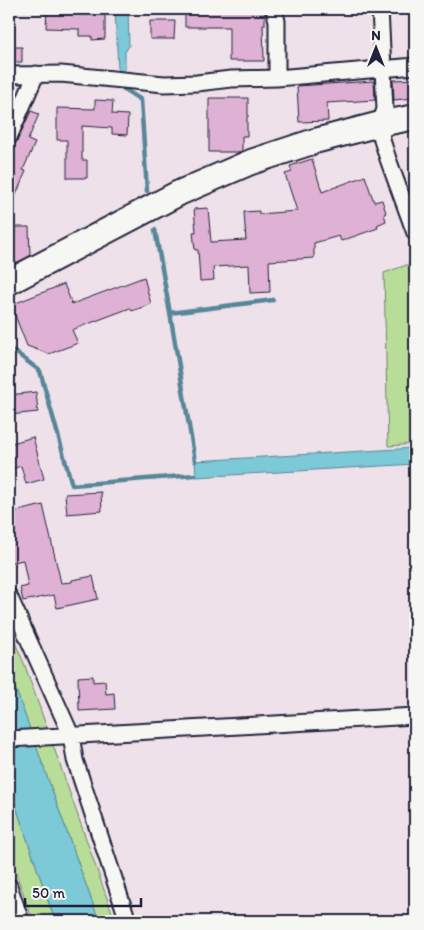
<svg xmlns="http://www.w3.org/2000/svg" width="424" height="930" font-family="Itim,sans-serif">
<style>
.green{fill:#b8dd98;stroke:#6d806a}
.water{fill:#7bc9d8;stroke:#578699}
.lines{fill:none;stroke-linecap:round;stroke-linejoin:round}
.stream{stroke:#578699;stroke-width:4.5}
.building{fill:#dfb1d4;stroke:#22223b}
.minor-casing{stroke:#22223b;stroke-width:19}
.trunk-casing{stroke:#22223b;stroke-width:28}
.minor{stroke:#f6f6f2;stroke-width:15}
.trunk{stroke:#f6f6f2;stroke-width:24}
</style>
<rect width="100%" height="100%" fill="#efe1e9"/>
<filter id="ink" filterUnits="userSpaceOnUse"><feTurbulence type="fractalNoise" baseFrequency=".02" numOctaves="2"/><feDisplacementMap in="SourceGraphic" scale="10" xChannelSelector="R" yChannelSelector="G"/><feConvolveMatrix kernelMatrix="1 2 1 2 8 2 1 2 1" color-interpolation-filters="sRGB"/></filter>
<g filter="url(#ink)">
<path class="green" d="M415 262V444L388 446 384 273Z
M9 629 24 663 115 921H99L9 672Z
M9 786 55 921H33L9 854Z"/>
<path class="water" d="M115 9H128L129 46 125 52V70L122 72 118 70Z
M415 448V464L196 477 195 461Z
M9 672 11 676 99 921H55L9 786Z"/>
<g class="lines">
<path class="stream" d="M124 89 141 100 147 191
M155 230 170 313 195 461
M170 313 273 300
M9 350 14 351 40 371 72 485 195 475"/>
</g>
<path class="building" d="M47 9H74V13L105 12V39L92 40V36H79V29L46 28Z
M222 9H265V25H263L264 61H229V27H185V10Z
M150 21H175L174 39H150Z
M9 47H22V62H9Z
M415 79V98L394 100 393 80Z
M374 81 375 100 327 103 328 121 299 122 297 86Z
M209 98H248V117H247V136H242V151L239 152H209Z
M95 100 113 101 112 114 128 115 127 135 112 134V128L82 126V160H87V178H67V140H57V108L95 109Z
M31 111 39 114 28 140 35 143 23 170 26 171 9 212V146L14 145 17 141Z
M312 159 322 192 365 176 374 202 382 200 386 213 384 214 386 221 377 225 378 228 341 241 339 236 314 243V258L269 261 270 292 250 293 249 265 213 267 214 280 200 281 198 250H195L193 232H196L194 209 208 208 211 242 246 240 244 212 259 211V214L297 211 285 174 292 172 290 166Z
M9 227H29L30 256 18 262H9Z
M144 277 151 304 132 311 130 308 72 330 78 343 49 354 27 346 11 305 64 284 72 304Z
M36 392 38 412 9 415V395Z
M33 437 44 479 26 484 21 466 9 470V444Z
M101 492 102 511 67 514 65 494Z
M43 505 61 583 72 582V580L93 576 98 599 57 608 54 595 23 601 20 588 28 586 23 560 9 563V513Z
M93 676V682L105 681 106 694 114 693 115 709 79 711 78 677Z"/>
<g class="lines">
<defs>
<path id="minor" d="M274 9 277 21V78
M380 9 385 109 380 124 382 140 388 159 415 233
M9 75 61 74 164 84 197 83 231 79 277 78 415 66
M9 137 36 74
M9 596 71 735 75 760 128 921
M9 739 415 716
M9 886 21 921"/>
<path id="trunk" d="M9 282 179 193 251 162 315 141 380 124 415 117"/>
</defs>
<use href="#minor" class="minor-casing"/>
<use href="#trunk" class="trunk-casing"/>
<use href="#minor" class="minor"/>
<use href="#trunk" class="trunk"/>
</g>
</g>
<rect width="424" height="930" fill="none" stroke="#f6f6f2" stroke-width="30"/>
<rect x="15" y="15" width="394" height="900" fill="none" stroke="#22223b" stroke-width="2" filter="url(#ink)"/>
<g transform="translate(376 48)" stroke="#f6f6f2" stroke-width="4" paint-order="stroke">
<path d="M0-4L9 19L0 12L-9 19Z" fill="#22223b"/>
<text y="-8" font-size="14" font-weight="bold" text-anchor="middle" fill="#22223b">N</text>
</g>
<path d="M25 898v8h116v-8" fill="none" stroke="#22223b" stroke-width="2.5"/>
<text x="32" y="898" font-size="15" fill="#22223b" stroke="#f6f6f2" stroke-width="4" paint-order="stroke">50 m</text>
</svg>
